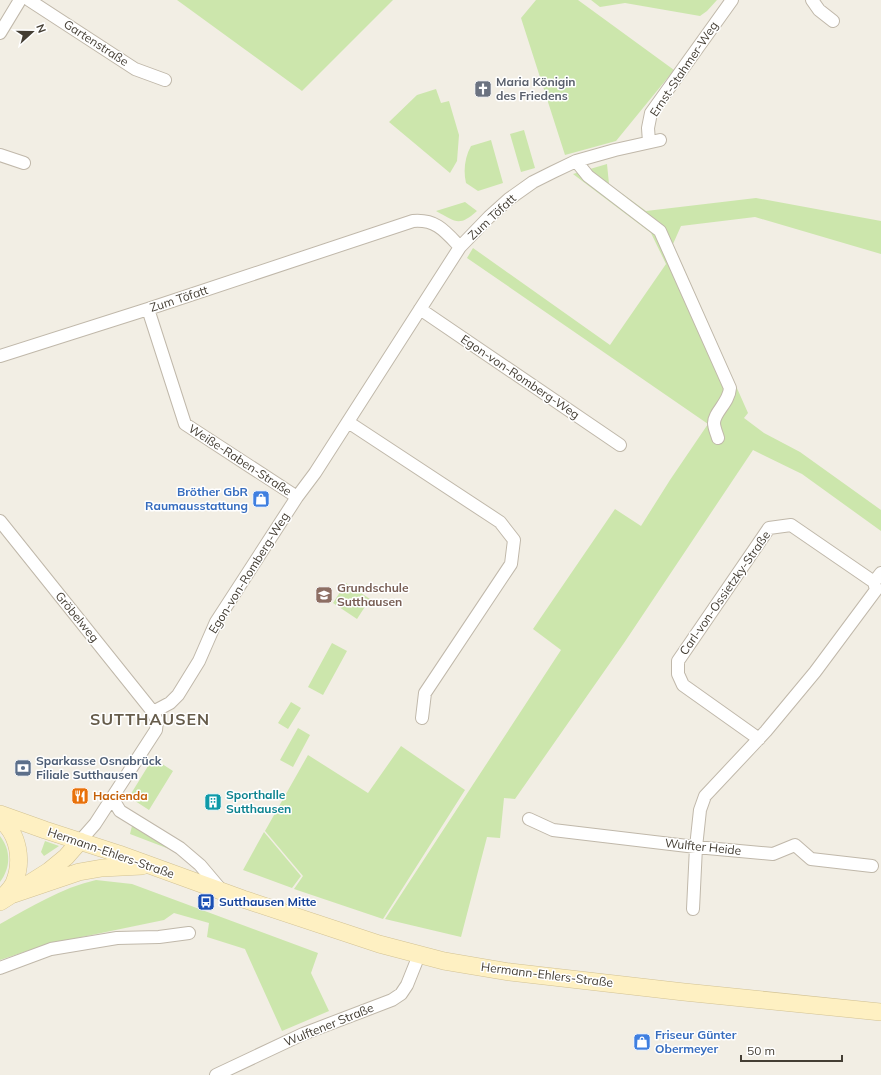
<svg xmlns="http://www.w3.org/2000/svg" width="881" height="1075" font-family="Mulish,sans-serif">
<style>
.green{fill:#cce6ac}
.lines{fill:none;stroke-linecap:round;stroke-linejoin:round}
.street-casing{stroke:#c0b8aa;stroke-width:14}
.secondary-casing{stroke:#d2c294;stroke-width:18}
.street{stroke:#fff;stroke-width:12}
.secondary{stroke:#fef0c2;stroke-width:17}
.labels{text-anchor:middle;stroke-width:3;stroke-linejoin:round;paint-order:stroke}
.street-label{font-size:12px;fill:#443e34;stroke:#fff}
.worship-label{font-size:12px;font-weight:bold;fill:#5b616d;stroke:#fff;text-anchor:start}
.shop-label{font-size:12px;font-weight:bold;fill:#366cbe;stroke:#fff;text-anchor:end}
.education-label{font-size:12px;font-weight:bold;fill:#785e54;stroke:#fff;text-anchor:start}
.service-label{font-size:12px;font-weight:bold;fill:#4e5e75;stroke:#fff;text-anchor:start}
.culture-label{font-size:12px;font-weight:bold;fill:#0d838f;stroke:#fff;text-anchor:start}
.food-label{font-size:12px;font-weight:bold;fill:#c56008;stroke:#fff;text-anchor:start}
.transit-label{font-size:12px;font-weight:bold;fill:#164399;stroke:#fff;text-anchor:start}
.district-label{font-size:16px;font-weight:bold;letter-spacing:1px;fill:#665c4b;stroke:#fff}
</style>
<rect width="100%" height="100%" fill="#f2eee4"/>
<path class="green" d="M177 0H393L302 91Z
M536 0H578L674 70 616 141 565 155 521 18Z
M591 0H717L707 11 700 16 625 3 600 7Z
M436 89 441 103 449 101 459 135 457 161 450 173 389 122 417 95Z
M524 130 535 168 521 172 510 134Z
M491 140 503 183 478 191 466 183C463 170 465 157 471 146Z
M607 164 609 184 646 211 756 198 881 221V254L755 217 681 226 673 244 748 413 744 418 764 433 800 452 881 510V531L802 474 753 450 624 643 515 799 504 798 500 838 487 837 461 937 385 919 561 650 533 629 615 509 641 526 670 480 708 424 467 258 473 248 610 345 666 264 651 233 573 174Z
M465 202 477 211C459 227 456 222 436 211Z
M346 583 370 599 357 619 333 603Z
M332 643 347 651 323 695 308 687Z
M291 702 301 708 288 729 278 723Z
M298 728 310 735 293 767 280 760Z
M401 746 465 790 383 919 294 889 303 876 265 831 308 755 368 793Z
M153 758 173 771 149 810 129 797Z
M132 826 177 852 130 834Z
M264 832 301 876 292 888 243 870Z
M0 836C11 850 11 867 0 882Z
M45 841 59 846 44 856 41 852Z
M96 880 132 884 318 953 311 973 329 1011 282 1031 245 949 207 937 209 923 174 913 164 920 48 944 0 960V924C31 907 61 888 96 880Z"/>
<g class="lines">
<defs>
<path id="street" d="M29 0 135 69 165 80
M812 0 819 10 833 21
M0 33 20 0
M649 142 648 128 651 113 732 0
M0 155 24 163
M576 161 588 176 660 231 730 388C729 403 714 412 714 423 714 428 717 434 718 438
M148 309 185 424 297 497
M420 309 620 445
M0 356 148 309 413 221C436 219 445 231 460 247
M348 422 500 522 514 540 511 564 425 693 422 718
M0 521 153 712 157 721 156 730 95 824 80 841
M153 712 170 703 178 695 199 661 216 622 297 497 315 473 460 247 489 217 509 199 533 182 553 172 576 161 615 150 660 140
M759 739 683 685 678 674V661L769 528 791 525 874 582
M112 798 120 811 180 848 200 865 222 891
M529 819 553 830 696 847 773 854 795 845 811 859 872 866
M693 909 696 847 700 810 705 796 766 731 815 672 876 590 874 582 881 573
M0 968 51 949 117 938 159 937 189 933
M216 1075 303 1034 392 1000 401 994 407 985 419 955"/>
<path id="secondary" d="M0 814 45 830 119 854 243 899 379 944 444 961 510 972 684 992 881 1012
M0 819C19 834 23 861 14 883 11 889 6 894 2 898
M14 894 79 872 102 868 142 866
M0 902 49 871 66 857 80 841"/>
</defs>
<use href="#street" class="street-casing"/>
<use href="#secondary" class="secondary-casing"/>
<use href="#street" class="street"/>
<use href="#secondary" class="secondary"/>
</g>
<defs>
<symbol id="church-square" viewBox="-11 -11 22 22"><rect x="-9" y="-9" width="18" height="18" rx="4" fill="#6b7280" stroke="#fff"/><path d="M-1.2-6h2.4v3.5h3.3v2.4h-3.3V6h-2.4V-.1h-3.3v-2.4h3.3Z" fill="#fff"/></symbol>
<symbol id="shop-square" viewBox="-11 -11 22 22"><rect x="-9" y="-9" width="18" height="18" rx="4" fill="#3f7fe0" stroke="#fff"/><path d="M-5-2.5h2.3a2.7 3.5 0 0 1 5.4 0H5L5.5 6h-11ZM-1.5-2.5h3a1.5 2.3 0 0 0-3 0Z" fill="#fff"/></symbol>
<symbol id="school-square" viewBox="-11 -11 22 22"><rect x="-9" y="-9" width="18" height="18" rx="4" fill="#8d6e63" stroke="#fff"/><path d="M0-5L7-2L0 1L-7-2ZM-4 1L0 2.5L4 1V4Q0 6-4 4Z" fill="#fff"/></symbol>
<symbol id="bank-square" viewBox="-11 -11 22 22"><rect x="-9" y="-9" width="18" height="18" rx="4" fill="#5c6f8a" stroke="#fff"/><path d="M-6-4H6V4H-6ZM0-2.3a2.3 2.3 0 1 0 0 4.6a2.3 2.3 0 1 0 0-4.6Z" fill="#fff"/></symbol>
<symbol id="restaurant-square" viewBox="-11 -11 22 22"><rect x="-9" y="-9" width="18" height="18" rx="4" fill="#e8710a" stroke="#fff"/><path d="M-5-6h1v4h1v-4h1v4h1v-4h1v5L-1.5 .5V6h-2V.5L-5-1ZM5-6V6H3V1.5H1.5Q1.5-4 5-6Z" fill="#fff"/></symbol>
<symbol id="building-square" viewBox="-11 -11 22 22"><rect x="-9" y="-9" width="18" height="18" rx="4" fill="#0f9aa8" stroke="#fff"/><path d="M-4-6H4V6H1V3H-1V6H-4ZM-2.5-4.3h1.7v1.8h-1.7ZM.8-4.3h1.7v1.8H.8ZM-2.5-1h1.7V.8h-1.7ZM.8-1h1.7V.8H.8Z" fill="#fff"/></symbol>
<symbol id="bus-square" viewBox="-11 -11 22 22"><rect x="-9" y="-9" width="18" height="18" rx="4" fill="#1a4fb4" stroke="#fff"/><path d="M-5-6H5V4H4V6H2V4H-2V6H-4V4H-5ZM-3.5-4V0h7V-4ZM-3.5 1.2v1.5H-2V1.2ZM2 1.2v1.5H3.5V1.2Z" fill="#fff"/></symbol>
</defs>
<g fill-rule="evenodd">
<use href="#church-square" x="473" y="79" width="20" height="20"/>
<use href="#shop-square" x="251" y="489" width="20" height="20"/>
<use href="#school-square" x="314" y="585" width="20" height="20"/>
<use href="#bank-square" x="13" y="758" width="20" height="20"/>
<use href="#restaurant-square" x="70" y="786" width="20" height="20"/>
<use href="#building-square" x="203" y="792" width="20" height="20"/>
<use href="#bus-square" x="196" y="892" width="20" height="20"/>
<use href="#shop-square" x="632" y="1032" width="20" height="20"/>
</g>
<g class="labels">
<g class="street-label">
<text transform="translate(96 43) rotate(33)" y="4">Gartenstraße</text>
<text transform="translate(684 69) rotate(-56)" y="4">Ernst-Stahmer-Weg</text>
<text transform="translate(492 217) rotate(-43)" y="4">Zum Töfatt</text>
<text transform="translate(179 299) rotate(-18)" y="4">Zum Töfatt</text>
<text transform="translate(520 377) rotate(34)" y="4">Egon-von-Romberg-Weg</text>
<text transform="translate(240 460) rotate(33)" y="4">Weiße-Raben-Straße</text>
<text transform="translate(249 573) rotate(-58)" y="4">Egon-von-Romberg-Weg</text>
<text transform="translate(725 593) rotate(-55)" y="4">Carl-von-Ossietzky-Straße</text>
<text transform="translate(77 617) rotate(51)" y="4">Gröbelweg</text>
<text transform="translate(703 847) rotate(6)" y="4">Wulfter Heide</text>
<text transform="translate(111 853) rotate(19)" y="4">Hermann-Ehlers-Straße</text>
<text transform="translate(547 975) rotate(7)" y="4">Hermann-Ehlers-Straße</text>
<text transform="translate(329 1025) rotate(-22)" y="4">Wulftener Straße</text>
</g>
<g class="worship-label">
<text x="496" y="86">Maria Königin<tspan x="496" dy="14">des Friedens</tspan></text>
</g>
<g class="shop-label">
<text x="248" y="496">Bröther GbR<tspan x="248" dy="14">Raumausstattung</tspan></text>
<text x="655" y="1039" text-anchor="start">Friseur Günter<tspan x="655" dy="14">Obermeyer</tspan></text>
</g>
<g class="education-label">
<text x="337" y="592">Grundschule<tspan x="337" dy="14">Sutthausen</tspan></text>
</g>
<g class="service-label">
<text x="36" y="765">Sparkasse Osnabrück<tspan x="36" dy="14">Filiale Sutthausen</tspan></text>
</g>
<g class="culture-label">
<text x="226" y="799">Sporthalle<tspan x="226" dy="14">Sutthausen</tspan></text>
</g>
<g class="food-label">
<text x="93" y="800">Hacienda</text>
</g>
<g class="transit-label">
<text x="219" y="906">Sutthausen Mitte</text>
</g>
<g class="district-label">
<text x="150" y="725">SUTTHAUSEN</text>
</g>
</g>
<g transform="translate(32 32) rotate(69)" stroke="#ffffff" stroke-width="3" paint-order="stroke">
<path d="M0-3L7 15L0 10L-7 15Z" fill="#443e34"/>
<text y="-6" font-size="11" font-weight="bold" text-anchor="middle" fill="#443e34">N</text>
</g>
<path d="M741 1055v6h101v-6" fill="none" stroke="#443e34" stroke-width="2"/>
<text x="747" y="1055" font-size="12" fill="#443e34" stroke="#ffffff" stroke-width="3" paint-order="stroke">50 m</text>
</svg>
